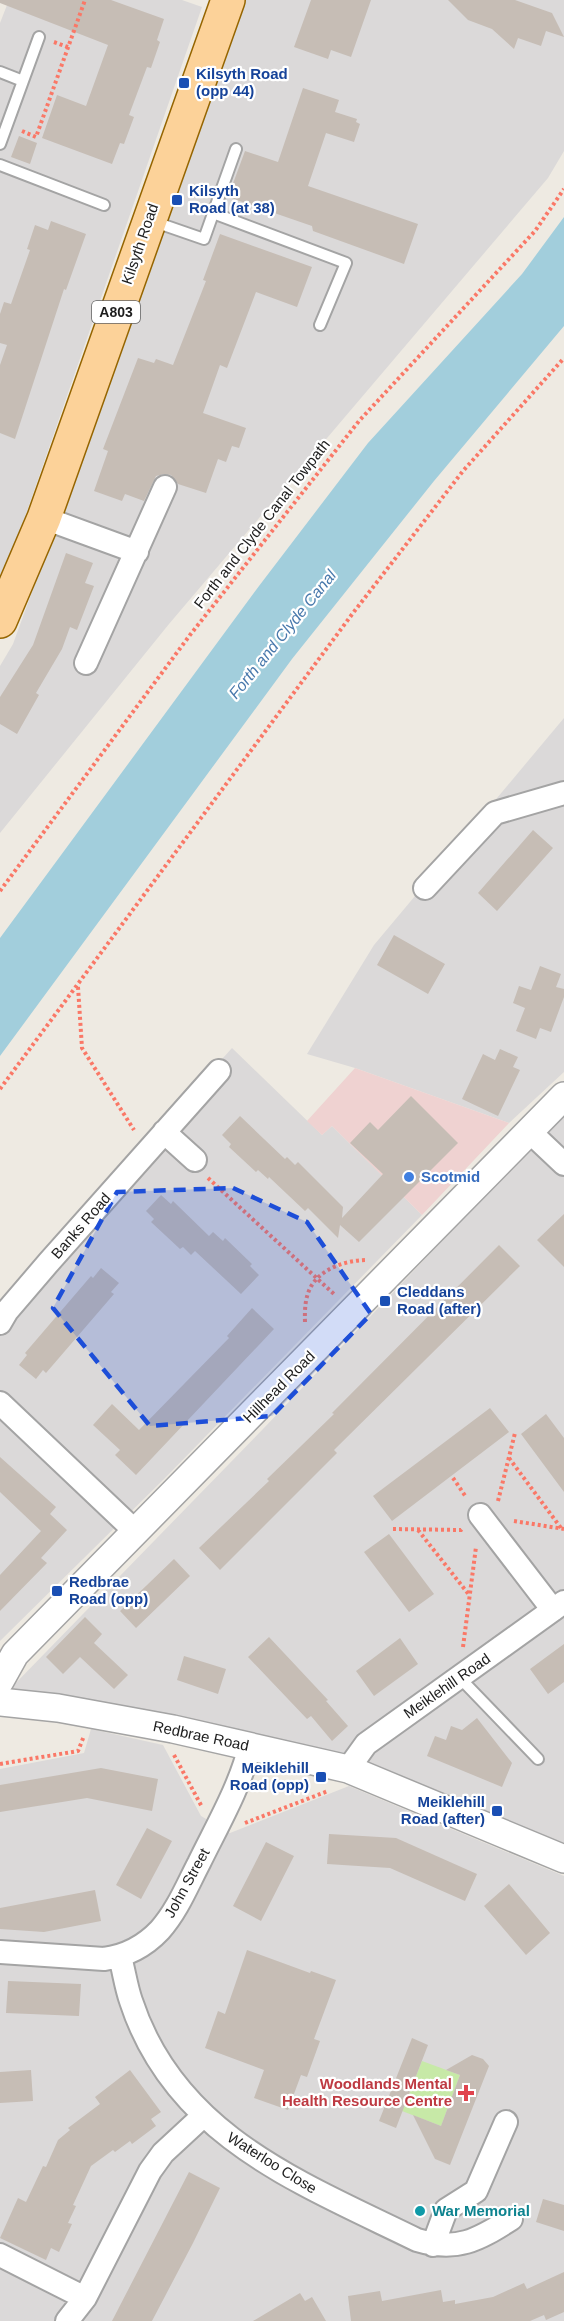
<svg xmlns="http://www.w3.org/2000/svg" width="564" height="2321" font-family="Helvetica,sans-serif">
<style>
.residential{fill:#dbd9d9}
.commercial{fill:#efd2d1}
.grass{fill:#c7e9a7}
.water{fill:#a2cedc}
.building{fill:#c6bdb5}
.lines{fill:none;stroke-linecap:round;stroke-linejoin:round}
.service-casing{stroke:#a4a4a4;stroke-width:14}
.minor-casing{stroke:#a4a4a4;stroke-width:26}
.tertiary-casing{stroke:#a4a4a4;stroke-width:30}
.primary-casing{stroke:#956500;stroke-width:36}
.path{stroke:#fa7867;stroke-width:4;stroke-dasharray:3 3;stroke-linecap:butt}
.service{stroke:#fff;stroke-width:10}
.minor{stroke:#fff;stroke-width:22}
.tertiary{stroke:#fff;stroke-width:27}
.primary{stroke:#fcd299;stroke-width:33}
.marked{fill:#1d4ed8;fill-opacity:0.2;stroke:#1d4ed8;stroke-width:4.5;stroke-dasharray:12 8;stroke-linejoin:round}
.transit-dot{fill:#1a4fb4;stroke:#fff;stroke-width:2}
.shop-dot{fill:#3f7fe0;stroke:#fff;stroke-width:2}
.health-dot{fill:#e0444e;stroke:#fff;stroke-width:2}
.culture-dot{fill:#0f9aa8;stroke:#fff;stroke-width:2}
.labels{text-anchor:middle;stroke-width:4.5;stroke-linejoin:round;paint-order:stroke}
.shield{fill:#fff;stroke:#616161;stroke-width:1.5}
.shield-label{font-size:14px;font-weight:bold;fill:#1d1d1d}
.transit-label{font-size:15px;font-weight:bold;fill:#164399;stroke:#fff;text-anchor:start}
.street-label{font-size:15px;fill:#1d1d1d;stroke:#fff}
.shop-label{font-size:15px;font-weight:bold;fill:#366cbe;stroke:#fff;text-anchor:start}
.health-label{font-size:15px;font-weight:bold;fill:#be3a42;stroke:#fff;text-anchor:end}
.culture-label{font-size:15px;font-weight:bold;fill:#0d838f;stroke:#fff;text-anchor:start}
.water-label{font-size:16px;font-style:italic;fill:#4979ac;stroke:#fff}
</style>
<rect width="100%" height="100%" fill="#eeeae2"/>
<path class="residential" d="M9 0H182L202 7 18 537 0 575V23Z
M244 0H564V151L548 178 169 624 0 833V666L13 644 161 239Z
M564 718V1072L509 1123 355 1068 307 1054 374 945Z
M232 1048 322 1135 332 1126 422 1215 164 1479 0 1641V1306Z
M564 1113V1847L318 1758 10 1689 264 1428Z
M91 1729 163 1745 201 1816 230 1833 349 1786 564 1876V2321H0V1769L84 1753Z"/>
<path class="commercial" d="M355 1068 509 1123 422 1215 332 1126 322 1135 307 1121Z"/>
<path class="grass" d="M422 2061 460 2075 441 2126 402 2111Z"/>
<path class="water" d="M564 217V326L434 481 292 659 0 1056V938L259 586 368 443 522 274Z"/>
<path class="building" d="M0 0H111L164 19 157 40 160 42 151 68 147 67 129 115 134 117 124 144 120 143 112 164 42 138 57 95 86 106 108 45 0 3Z
M311 0H371L351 57 331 50 328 59 294 47Z
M448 0H515L552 13 564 37 546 31 541 46 518 38 514 49 492 29 468 20Z
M303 88 339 100 335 112 357 119 356 122 360 124 354 142 326 133 308 186 418 224 404 264 313 231 312 226 228 197 245 151 278 162Z
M19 136 37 143 30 164 11 157Z
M51 221 86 234 66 290 64 289 15 439 0 433V365L7 345 0 343V314L4 302 11 304 30 250 27 249 35 225 48 230Z
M220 234 312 267 297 307 256 292 227 368 220 365 203 413 246 428 239 448 232 446 226 462 218 459 206 493 178 484 171 475 164 474 156 476 144 501 125 494 122 501 94 491 108 451 103 449 138 358 154 363 156 359 173 365 206 281 203 280Z
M66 553 93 563 85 583 94 586 77 630 70 627 62 649 36 693 39 695 17 734 0 724V697L33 645Z
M533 830 553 848 497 911 478 893Z
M394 935 445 964 428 994 377 965Z
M540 966 561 974 556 987 564 989V997L551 1032 540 1028 536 1039 516 1031 525 1008 513 1003 519 986 531 990Z
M500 1049 518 1057 513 1067 520 1070 498 1116 462 1099 483 1054 495 1060Z
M411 1096 458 1143 359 1242 340 1225 338 1238 308 1208 305 1211 269 1177 268 1179 258 1170 256 1172 229 1147 231 1144 222 1135 240 1116 285 1159 287 1157 295 1165 298 1162 343 1207 342 1218 383 1174 350 1143 370 1122 378 1130Z
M161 1195 171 1204 173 1201 209 1236 213 1232 223 1241 225 1238 252 1264 250 1266 259 1275 241 1294 195 1251 191 1255 183 1247 180 1249 151 1222 154 1219 146 1211Z
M564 1214V1267L537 1240Z
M499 1245 520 1266 334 1450 337 1453 220 1570 199 1548 269 1481 267 1479 334 1414 332 1413Z
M101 1268 119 1283 111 1292 114 1294 46 1373 43 1370 36 1379 19 1365 27 1355 25 1353 91 1276 93 1278Z
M252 1308 274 1329 136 1475 115 1455 120 1450 93 1425 112 1404 139 1430 229 1338 227 1336Z
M490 1408 509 1432 392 1521 373 1496Z
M546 1414 564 1438V1492L521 1434Z
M0 1457 56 1507 50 1514 67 1530 41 1558 47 1563 0 1611V1575L41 1531 0 1492Z
M389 1534 434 1594 409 1612 364 1552Z
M174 1559 190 1576 136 1628 120 1611Z
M85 1617 102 1634 94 1643 128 1675 114 1689 80 1657 63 1674 46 1657Z
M269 1637 328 1700 326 1701 348 1726 332 1741 311 1716 307 1719 248 1657Z
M400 1638 418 1664 374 1696 356 1671Z
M564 1644V1682L548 1694 530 1669Z
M184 1656 226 1669 218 1694 177 1680Z
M477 1718 512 1763 502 1787 427 1756 435 1736 446 1740 451 1726 462 1730Z
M101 1768 158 1779 152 1811 87 1798 0 1812V1785Z
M147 1828 172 1841 141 1899 116 1885Z
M329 1834 396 1838 477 1874 465 1901 390 1868 327 1864Z
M266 1842 294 1856 261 1921 233 1906Z
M509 1884 550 1933 526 1955 484 1906Z
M95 1890 101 1921 44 1932 0 1929V1908Z
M247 1950 310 1973 311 1971 336 1980 314 2039 320 2041 307 2077 301 2075 288 2110 254 2098 264 2070 205 2048 218 2011 225 2014Z
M8 1981 81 1984 79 2016 6 2013Z
M412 2038 428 2045 396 2128 379 2121Z
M472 2055 483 2059 489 2066 450 2165 435 2159 413 2115 441 2126 460 2075 446 2070Z
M31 2070 33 2101 0 2103V2072Z
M130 2070 161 2112 151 2119 156 2126 132 2144 130 2141 115 2152 113 2150 91 2166 73 2205 76 2206 68 2223 72 2224 59 2252 51 2248 46 2260 0 2238 18 2198 26 2202 43 2166 46 2167 58 2140 70 2130 68 2128 100 2104 95 2097Z
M189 2172 220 2188 193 2243 152 2321H112Z
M543 2199 564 2205V2231L536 2222Z
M564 2272V2312L546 2320 544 2315 530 2321H351L348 2296 380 2291 382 2301 441 2290 443 2302 455 2300V2304L493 2297 524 2283 527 2289Z
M300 2293 305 2301 312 2297 326 2321H253Z"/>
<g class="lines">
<defs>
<path id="service" d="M0 72 23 81
M0 144 39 37
M0 165 104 205
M213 213 346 263 320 325
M152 221 204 239 236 149
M459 1677 538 1759"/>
<path id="minor" d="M44 518 137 552
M86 663 165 487
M425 888 495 813 564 793
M529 1131 564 1164
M164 1132 195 1160
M0 1323 7 1311 49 1262 219 1071
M0 1403 136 1532
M480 1515 553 1610
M348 1769 366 1744 564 1602
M0 1952 104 1959C126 1956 144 1947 160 1930 177 1911 187 1886 199 1863 217 1826 240 1787 250 1746
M120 1957C124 1971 126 1987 131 2001 175 2136 301 2183 417 2240 457 2252 478 2240 511 2219
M433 2245 446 2210 476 2191 506 2122
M0 2255 85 2298
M67 2321 85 2298 150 2171 163 2153 203 2116"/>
<path id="tertiary" d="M0 1681 15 1654 564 1096
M0 1702 58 1708 173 1729 348 1769 564 1859"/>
<path id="primary" d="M0 621 44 518 228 0"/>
</defs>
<use href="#service" class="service-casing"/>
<use href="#minor" class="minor-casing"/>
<use href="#tertiary" class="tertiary-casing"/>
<use href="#primary" class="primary-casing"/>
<path class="path" d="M54 42 68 47
M22 131 36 137 85 0
M0 891 190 635 359 421 535 231 564 189
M78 987 82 1048 134 1130
M0 1089 353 613 463 471 564 358
M208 1178 335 1295
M305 1322C304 1295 309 1278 336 1266 346 1262 357 1260 368 1260
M509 1458 561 1528
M453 1478 466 1497
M498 1501 515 1433
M514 1521 564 1529
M393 1529 461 1530 463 1528
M418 1530 470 1596
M463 1647 476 1547
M174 1755 202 1807
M0 1764 78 1751 84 1736
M245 1823 328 1791"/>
<use href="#service" class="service"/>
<use href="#minor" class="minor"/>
<use href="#tertiary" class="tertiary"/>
<use href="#primary" class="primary"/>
</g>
<path class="marked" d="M233 1188 307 1222 371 1314 272 1416 150 1426 53 1308 117 1192Z"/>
<g class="transit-dot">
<rect x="178" y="77" width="12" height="12" rx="3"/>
<rect x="171" y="194" width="12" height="12" rx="3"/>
<rect x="379" y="1295" width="12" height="12" rx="3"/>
<rect x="51" y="1585" width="12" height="12" rx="3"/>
<rect x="315" y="1771" width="12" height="12" rx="3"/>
<rect x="491" y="1805" width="12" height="12" rx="3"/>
</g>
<circle class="shop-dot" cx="409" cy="1177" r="6"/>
<path class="health-dot" d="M463 2084h6v6h6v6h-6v6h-6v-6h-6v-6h6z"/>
<circle class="culture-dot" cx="420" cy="2211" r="6"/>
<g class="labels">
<rect class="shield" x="92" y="301" width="48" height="22" rx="4.5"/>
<g class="shield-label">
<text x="116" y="317">A803</text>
</g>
<g class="transit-label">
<text x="196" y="79">Kilsyth Road<tspan x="196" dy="17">(opp 44)</tspan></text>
<text x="189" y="196">Kilsyth<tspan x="189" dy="17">Road (at 38)</tspan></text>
<text x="397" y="1297">Cleddans<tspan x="397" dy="17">Road (after)</tspan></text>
<text x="69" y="1587">Redbrae<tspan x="69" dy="17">Road (opp)</tspan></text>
<text x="309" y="1773" text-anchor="end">Meiklehill<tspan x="309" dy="17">Road (opp)</tspan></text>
<text x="485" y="1807" text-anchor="end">Meiklehill<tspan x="485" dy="17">Road (after)</tspan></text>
</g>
<g class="street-label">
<text transform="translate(140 244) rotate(-71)" y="5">Kilsyth Road</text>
<text transform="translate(262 524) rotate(-52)" y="5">Forth and Clyde Canal Towpath</text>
<text transform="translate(81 1226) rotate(-49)" y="5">Banks Road</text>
<text transform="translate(279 1387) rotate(-45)" y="5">Hillhead Road</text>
<text transform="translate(447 1686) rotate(-35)" y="5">Meiklehill Road</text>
<text transform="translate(201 1736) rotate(12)" y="5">Redbrae Road</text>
<text transform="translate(187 1883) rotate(-61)" y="5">John Street</text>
<text transform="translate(272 2163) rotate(32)" y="5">Waterloo Close</text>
</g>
<g class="shop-label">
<text x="421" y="1182">Scotmid</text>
</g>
<g class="health-label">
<text x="452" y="2089">Woodlands Mental<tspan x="452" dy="17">Health Resource Centre</tspan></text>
</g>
<g class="culture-label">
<text x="432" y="2216">War Memorial</text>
</g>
<g class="water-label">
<text transform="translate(282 634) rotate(-51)" y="6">Forth and Clyde Canal</text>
</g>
</g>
</svg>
